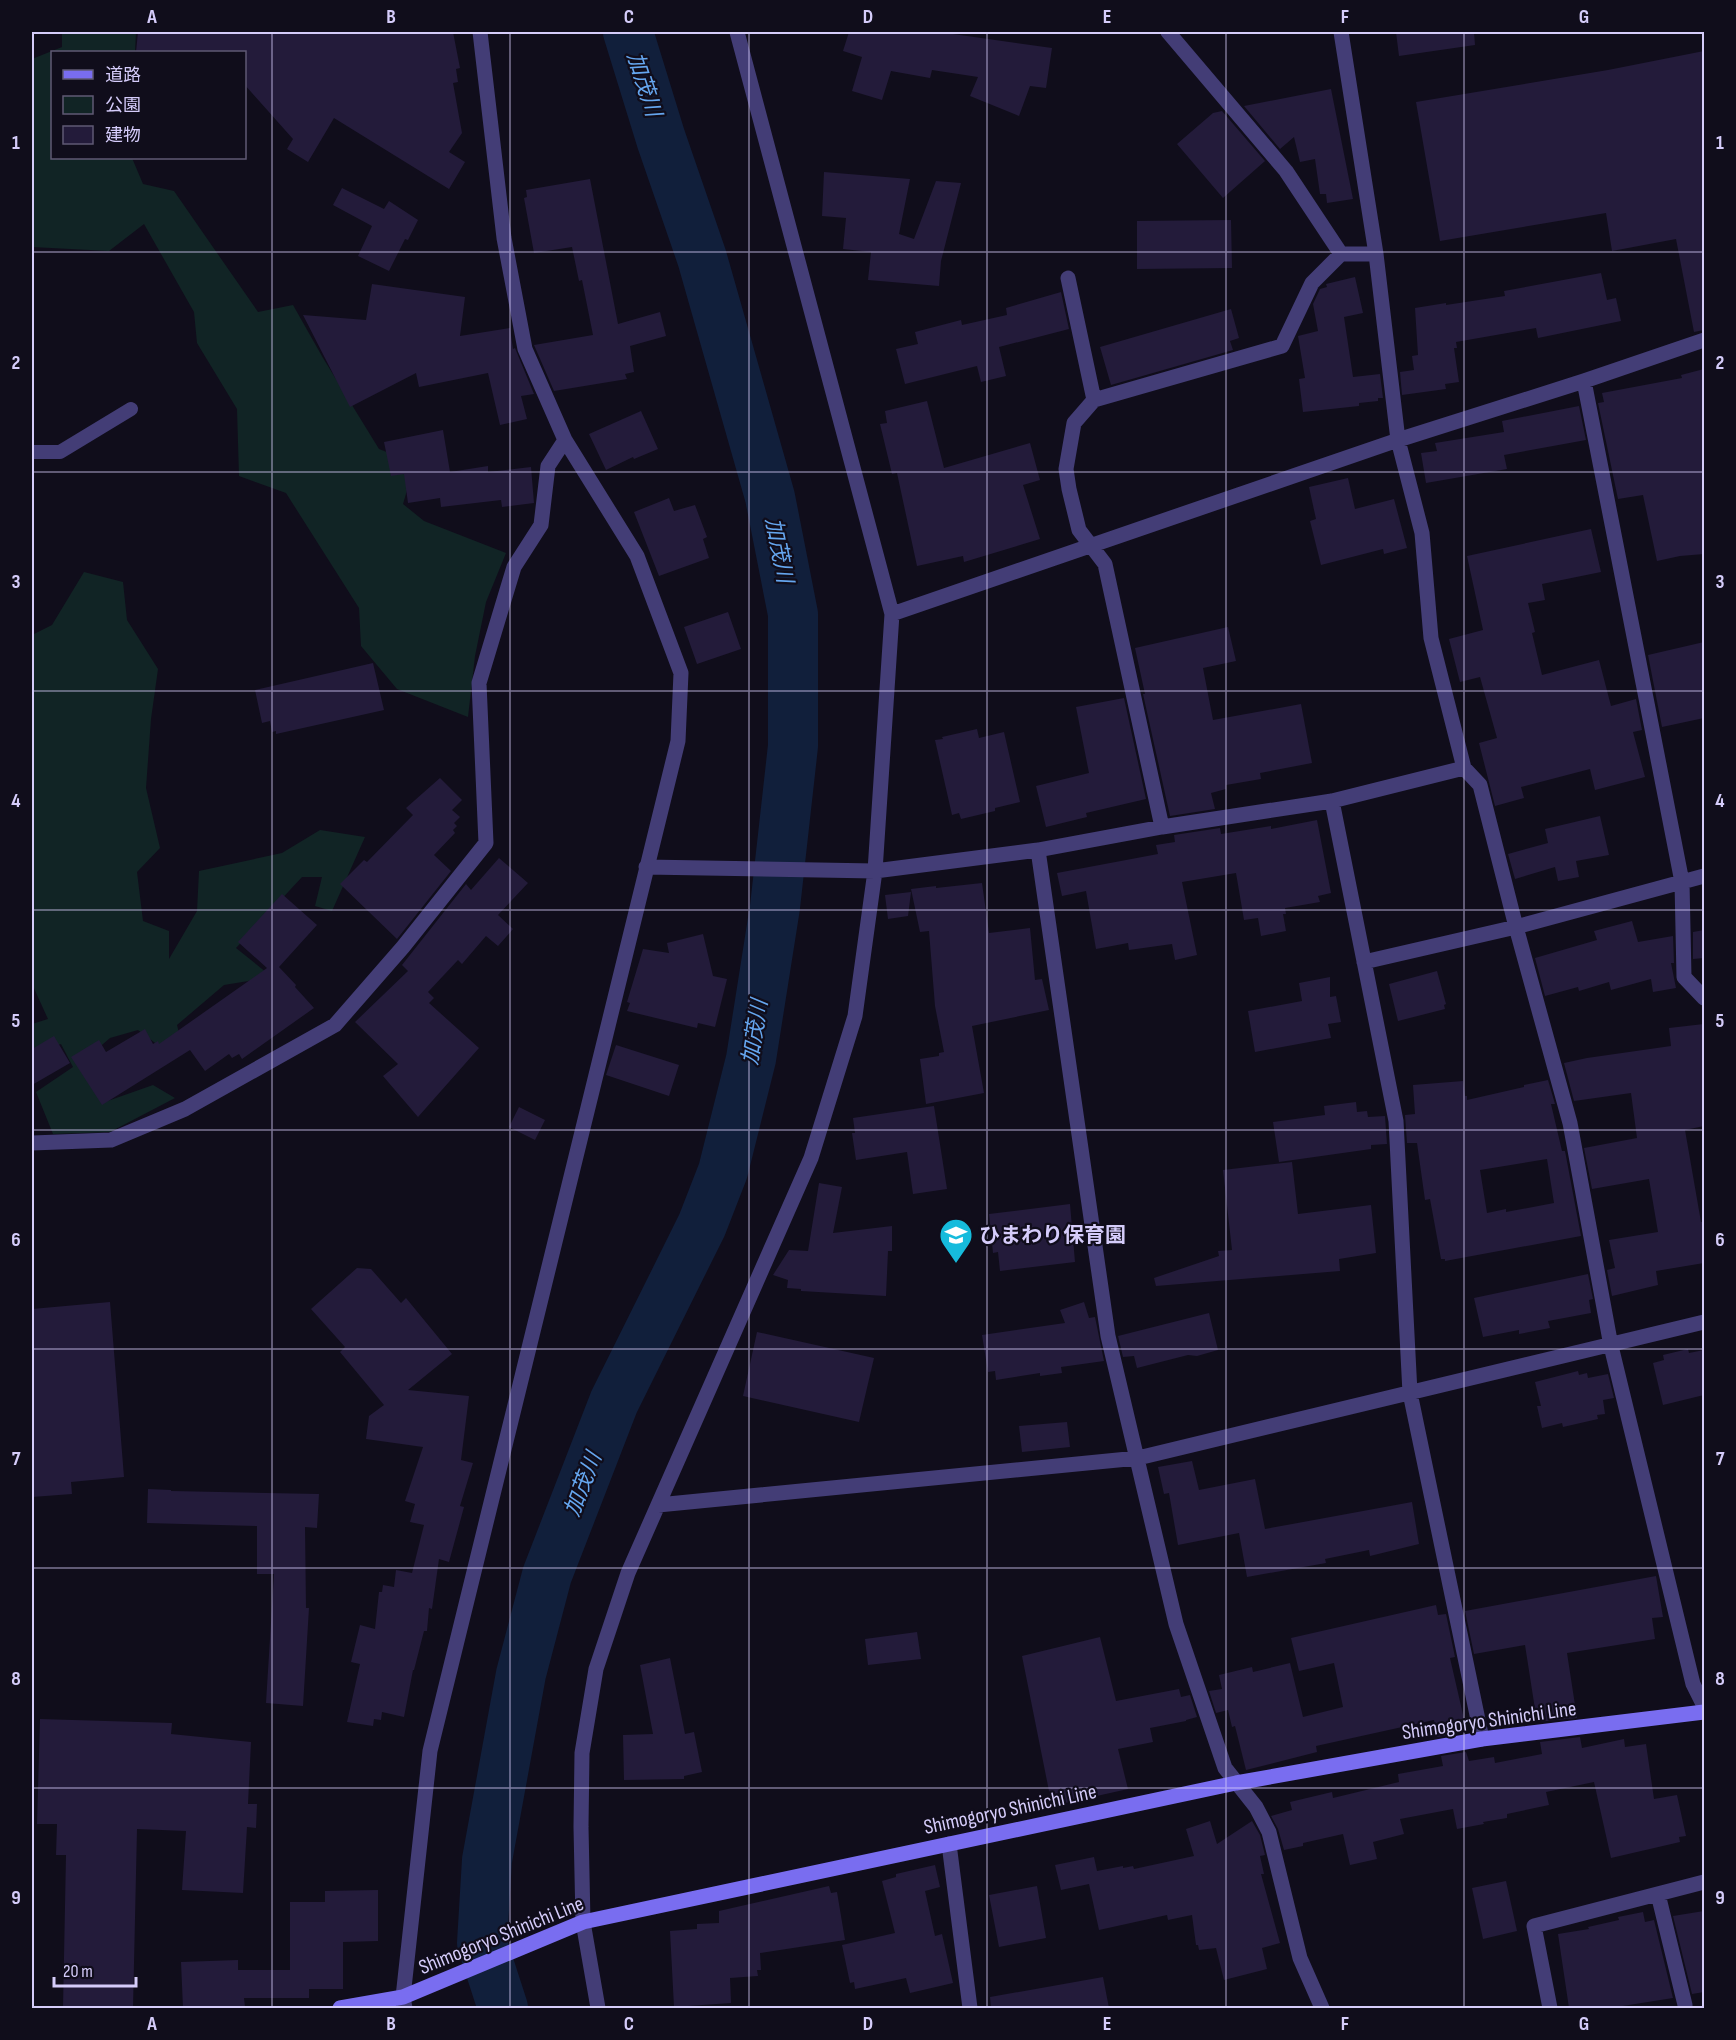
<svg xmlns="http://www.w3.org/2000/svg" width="1736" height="2040" font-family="'Sofia Sans Condensed','Noto Sans JP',sans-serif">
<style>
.green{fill:#112425}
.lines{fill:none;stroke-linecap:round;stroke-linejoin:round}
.river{stroke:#111f3b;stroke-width:50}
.building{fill:#231b3a;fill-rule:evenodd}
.lane{stroke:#433d76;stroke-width:14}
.street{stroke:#433d76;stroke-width:15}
.secondary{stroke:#796df0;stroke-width:15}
.grid{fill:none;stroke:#d5ccfa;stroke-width:1.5;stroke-opacity:0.55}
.labels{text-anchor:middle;stroke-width:4.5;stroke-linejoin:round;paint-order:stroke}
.poi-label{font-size:21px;font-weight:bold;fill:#d5ccfa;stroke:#100d1b;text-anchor:start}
.street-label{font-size:21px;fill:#d5ccfa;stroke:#100d1b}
.water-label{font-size:22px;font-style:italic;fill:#65a6ef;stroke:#100d1b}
.neatline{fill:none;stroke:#d5ccfa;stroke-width:2}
.grid-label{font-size:20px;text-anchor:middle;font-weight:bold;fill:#d5ccfa}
</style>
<rect width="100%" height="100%" fill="#100d1b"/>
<path class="green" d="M62 32H136L135 52H52V158H132L143 184 174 191 258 312 293 305 323 358 379 449 415 463 403 504 424 521 506 553 486 602 475 656 468 717 397 689 361 646 359 608 286 493 239 476 237 409 197 343 194 312 144 224 109 251 32 247V59L62 47Z
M84 572 123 582 127 620 158 669 151 719 146 788 160 848 137 872 143 921 169 931V959L197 911 199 871 282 853 320 830 365 837 332 911 315 906 322 877H302L236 948 272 977 224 985 177 1025 183 1049H163L138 1030 110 1038 88 1057 102 1103 153 1085 175 1098 110 1132 53 1134 36 1092 73 1067 61 1044 32 1056V1024L48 1019 32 984V635L52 625Z"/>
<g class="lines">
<path class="river" d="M503 2008 482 1943 487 1860 521 1674 547 1575 614 1402 702 1225 723 1171 751 1059 775 907 793 746V614L770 497 702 258 661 139 628 32"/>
</g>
<path class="building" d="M138 32H453L460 68 456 69 458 82 453 83 462 133 449 152 465 162 449 189 334 118 308 162 287 149 293 139 244 84V52H136Z
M849 32H939L1052 48 1046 88 1030 86 1019 116 970 96 978 77 932 70 930 78 891 71 882 100 852 91 862 57 843 51Z
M1396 32H1474L1475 45 1399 56Z
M1704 51V330L1694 332 1676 239 1612 251 1606 213 1440 241 1416 102 1608 70Z
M1331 89 1353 199 1327 203 1326 194H1320L1315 159 1300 162 1294 137 1280 149 1244 106Z
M1222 111 1265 161 1223 198 1177 144 1213 113Z
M824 172 910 179 899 234 914 239 936 181 961 183 941 261 939 286 868 280 871 252 843 249 846 218 822 216Z
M590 179 618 324 660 312 666 336 630 346 634 372 625 374 627 379 554 391 534 345 593 335 582 280 579 281 572 247 534 253 524 198 527 197 526 190Z
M342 188 384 209 389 201 418 220 408 240 405 239 389 271 358 256 372 226 333 205Z
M1231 220 1232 268 1137 269V221Z
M1601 273 1607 300 1616 298 1621 321 1538 338 1536 328 1456 342 1457 348H1454L1459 382 1445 384 1446 389 1402 395 1400 372 1414 370 1412 356 1418 355 1415 308 1446 303V305L1505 296 1504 291Z
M1355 277 1363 313 1344 317 1353 377 1380 374 1383 398H1378V401L1359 403V406L1303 412 1299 379 1305 378 1298 336 1318 331 1313 304 1320 289 1327 287 1326 284Z
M372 284 465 297 460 336 510 328 513 349 515 348 534 394 521 396 527 419 500 425 488 373 419 387 416 373 350 407 303 315 366 320Z
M1061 292 1069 329 999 347 1006 376 981 382 977 366 905 384 896 349 918 344 915 332 961 320 962 325 1007 315 1006 308Z
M1231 309 1239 338 1230 341 1233 350 1111 385 1100 347Z
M1704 369V554L1680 556 1657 561 1643 495 1618 499 1598 403 1604 402 1602 393 1682 378 1681 375Z
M927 401 944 468 1030 443 1040 480 1023 485 1040 539 964 562 963 556 917 566 897 473 892 474 880 424 887 423 885 411Z
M1579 406 1586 440 1504 455 1507 469 1426 483 1421 453 1437 451 1435 443 1504 432 1502 421Z
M641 411 658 449 634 459 633 457 606 470 589 434Z
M443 430 450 472 488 466V472L531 467 534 503 502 507 501 500 441 507 440 498 408 503 404 474 391 476 384 442Z
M1348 478 1355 509 1394 499 1407 548 1384 554 1383 549 1321 565 1310 521 1316 519 1309 487Z
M669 498 674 511 695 505 707 537 703 539 709 558 659 576 634 512Z
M1591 529 1601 572 1542 584 1545 600 1528 603 1535 632 1532 633 1542 675 1599 660 1611 706 1636 699 1642 730 1633 732 1645 777 1595 790 1590 769 1521 787 1524 798 1495 806 1479 743 1497 738 1480 677 1460 682 1449 639 1483 630 1467 556Z
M728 612 741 649 697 664 684 627Z
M1228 627 1236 661 1203 668 1213 720 1301 704 1312 763 1260 773 1261 779 1226 785V789L1211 793 1215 809 1170 816 1143 694H1145L1135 648Z
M1704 642V718L1662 727 1648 655Z
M373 663 384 710 276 734V731L272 732 270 721 262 723 255 690Z
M1124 698 1146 799 1086 813 1087 817 1046 827 1036 786 1089 773 1076 707Z
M977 729 979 738 1004 732 1020 802 995 808V811L961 819 959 813 952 815 935 740 943 739 942 737Z
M440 778 462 800 452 810 460 817 454 823 457 826 453 830 455 833 434 855 451 871 397 939 340 884 364 860 367 862 413 815 406 808Z
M1600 816 1609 855 1576 861 1579 877 1558 881 1555 867 1515 879 1508 854 1548 843 1545 829Z
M1317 820 1331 893 1318 896 1320 902 1285 908 1286 914H1283L1286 931 1261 936 1258 918 1244 920 1236 873 1182 882 1197 955 1175 960 1172 944 1129 950 1128 943 1096 949 1086 891 1062 896 1057 873 1158 854 1156 845 1175 842 1174 835 1220 828 1221 834 1271 826V829Z
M499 858 528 883 498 915 513 929 498 946 486 936 462 964 458 960 428 992 434 998 429 1003 479 1048 418 1117 383 1076 398 1064 355 1022 408 971 402 965 466 884 471 890Z
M982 883 989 933 1030 928 1035 980 1042 979 1049 1010 972 1026 984 1093 926 1104 920 1059 939 1056V1053L944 1052 935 1006 929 931 920 932 911 889 936 886V888Z
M911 892 908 916 888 919 885 895Z
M282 894 317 925 279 967 296 985 295 987 314 1008 242 1059 239 1054 232 1058 229 1054 205 1071 190 1050 102 1105 71 1057 99 1040 106 1052 145 1029 153 1044 158 1041 159 1044 267 968 238 942Z
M1632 921 1638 942 1673 936 1674 963H1671L1676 988 1653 992 1651 979 1611 990 1609 982 1579 991 1578 987 1545 996 1535 958 1597 940 1594 931Z
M1704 930V958L1693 959V932Z
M703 934 713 976 727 979 715 1027 698 1023 697 1028 627 1011 630 1003 627 1002 643 949 669 953 667 943Z
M1437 971 1446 1004 1444 1005 1445 1009 1398 1021 1389 984Z
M1330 977V997L1336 996 1341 1022 1328 1024 1331 1038 1255 1052 1248 1011 1302 1001 1299 983Z
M1704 1024V1126L1685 1130 1701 1222H1704V1263L1656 1271 1658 1285 1612 1296 1607 1270 1615 1268 1609 1240 1658 1232 1649 1179 1592 1189 1584 1148 1637 1138 1631 1093 1574 1101 1564 1063 1587 1058 1671 1046 1669 1028Z
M54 1036 70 1063 32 1085V1049Z
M616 1045 679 1065 669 1096 606 1075Z
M1548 1080 1555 1104H1551L1562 1151H1565L1581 1236 1445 1261V1259H1441L1430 1199 1425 1200 1417 1143H1407L1405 1115 1415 1114 1413 1085 1463 1081 1465 1096H1467V1100L1524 1087V1085ZM1547 1159 1554 1203 1506 1212V1209L1487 1213 1480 1170Z
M1356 1102 1357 1112 1367 1111 1368 1117 1385 1116 1387 1144 1371 1145V1149L1279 1162 1273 1122 1325 1115 1324 1106Z
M934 1106 947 1189 913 1194 907 1152 856 1160 852 1133H855L853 1118Z
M519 1107 545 1120 535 1140 509 1127Z
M1292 1162 1298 1214 1371 1205 1376 1253 1339 1259 1340 1271 1156 1286 1154 1278 1219 1256 1218 1251 1232 1250 1223 1170Z
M819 1183 842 1187 833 1233 892 1226V1251H888L886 1296 801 1291V1289L787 1288 788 1280 773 1275 789 1250 808 1251Z
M1070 1204 1075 1262 1000 1271 998 1252 993 1253 989 1214Z
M357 1268 371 1269 401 1303 406 1298 452 1354 408 1390 469 1396 461 1460 473 1463 460 1506 464 1507 449 1562 439 1559 432 1609 429 1608 427 1631H424L414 1670H413L404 1717 382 1712 381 1720 374 1719 373 1726 347 1722 360 1664 351 1662 360 1625 375 1629 379 1592H382L383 1585 394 1587 396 1570 412 1573 424 1525 410 1522 415 1504 405 1501 423 1447 366 1439 369 1416 384 1405 340 1352 345 1347 311 1309Z
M1588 1274 1593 1299 1589 1300 1591 1313 1548 1321 1550 1328 1519 1334V1330L1483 1337 1474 1298Z
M110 1302 124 1477 71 1482 72 1494 32 1497V1309Z
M1084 1302 1089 1318 1095 1317 1104 1361 1061 1367 1062 1373 1040 1376V1373L996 1380 995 1371 988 1372 982 1335 1065 1323 1060 1310Z
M1209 1313 1218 1350 1197 1356 1188 1355 1137 1368 1134 1356 1123 1357 1118 1336Z
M757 1332 874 1358 859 1422 743 1396Z
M1688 1349 1689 1353 1704 1350V1395L1663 1405 1653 1363 1664 1360 1663 1355Z
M1578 1371 1579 1375 1587 1373 1588 1378 1608 1374 1614 1398 1603 1400 1605 1414 1597 1415 1598 1419 1563 1427 1562 1423 1542 1428 1537 1406H1541L1535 1382Z
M1067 1422 1070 1447 1022 1452 1019 1426Z
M1192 1461 1199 1490 1255 1479 1265 1529 1412 1502 1419 1544 1370 1556 1369 1550 1325 1559 1326 1563 1247 1577 1239 1533 1178 1545 1169 1493 1164 1494 1158 1467Z
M148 1489 171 1490V1491L319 1494 317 1528 305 1527 306 1608H309L303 1706 266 1703 274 1574H257V1526L147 1523Z
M1656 1576 1663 1617 1652 1618 1655 1639 1567 1653 1577 1718 1537 1722 1525 1645 1474 1654 1465 1611Z
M1436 1605 1438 1615 1446 1614 1455 1657 1450 1658 1464 1719 1456 1720 1460 1733 1437 1737 1434 1720 1316 1746 1317 1752 1246 1770 1235 1726 1232 1727 1228 1710 1216 1713 1209 1691 1222 1689 1219 1675 1252 1667 1253 1672 1290 1663 1303 1717 1343 1707 1334 1663 1299 1671 1291 1638Z
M917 1632 921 1659 868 1665 865 1639Z
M1100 1637 1116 1701 1179 1689 1181 1697 1190 1695 1197 1717 1186 1720V1721L1150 1728 1153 1742 1118 1749 1128 1789 1052 1806 1022 1656Z
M670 1658 685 1734 694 1732 702 1772 684 1776V1779L624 1780 623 1735 653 1734 640 1665Z
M40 1719 172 1723 171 1734 251 1742 248 1804H257L256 1828 247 1827 243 1893 182 1890 186 1831 137 1829 133 2008H63L66 1855H56L57 1824H37Z
M1580 1737 1582 1748 1624 1739 1625 1747 1646 1744 1654 1799 1677 1795 1686 1836 1679 1837 1680 1842 1611 1858 1594 1782 1546 1792 1549 1805 1507 1814V1818L1483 1822 1484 1824 1457 1829 1453 1809 1400 1819 1404 1834 1373 1842 1377 1859 1350 1865 1343 1834 1303 1843V1846L1284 1850 1278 1829 1271 1816 1292 1810 1290 1802 1332 1792 1333 1798 1399 1782 1398 1774 1443 1766 1441 1756 1466 1752 1469 1761 1494 1757 1495 1763 1542 1754 1540 1742Z
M1210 1821 1217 1844 1252 1821 1260 1835 1265 1855 1260 1856 1264 1874H1261L1280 1943 1262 1948 1267 1969 1224 1980 1216 1948 1199 1950 1198 1945H1196L1192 1915 1168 1920 1167 1915 1099 1930 1089 1884 1061 1890 1055 1865 1094 1857 1097 1871 1123 1866V1868L1133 1866 1134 1869 1194 1856 1186 1829Z
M935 1865 940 1887 925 1891 935 1936 942 1934 953 1983 910 1993 906 1978 855 1989 854 1982 850 1983 842 1945 895 1933 882 1881 896 1877V1874Z
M1506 1881 1517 1931 1483 1939 1472 1888Z
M829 1886 831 1893 837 1892 845 1940 760 1953 761 1970H757L758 1976 730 1978 731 2003 674 2007 670 1931 697 1929V1924L719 1923V1911Z
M1037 1886 1046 1938 999 1947 989 1895Z
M378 1890V1941L343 1942V1989H309V1998H244L245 2007 183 2008 181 1962 238 1960V1970H290V1902H325V1891Z
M1704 1911V1992L1692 1994 1673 1916Z
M1643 1912 1645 1922 1654 1920 1673 1998 1610 2008H1569L1558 1934 1589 1929 1588 1927 1619 1920 1618 1917Z
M1103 1977 1109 2008H991L990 1997Z"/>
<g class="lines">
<path class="lane" d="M32 452H60L131 409"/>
<path class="street" d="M1168 32 1286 171 1341 254H1376
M1341 32 1376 254 1398 440 1422 533 1431 638 1464 768 1480 785 1516 927 1570 1123 1611 1346 1693 1684 1704 1706
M1068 278 1094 400 1074 423 1066 469 1069 489 1079 530 1105 564 1162 827
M1584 381 1682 882 1684 977 1704 998
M1094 400 1282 346 1312 283 1341 254
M892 614 1398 440 1584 381 1704 340
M1332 801 1396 1121 1410 1393 1482 1739
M1038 850 1108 1336 1176 1624 1225 1768 1256 1807 1269 1832 1300 1958 1322 2008
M646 867 875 871 1038 850 1162 827 1332 801 1464 768
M1364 962 1516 927 1704 876
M32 1143 111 1140 185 1109 335 1025 403 947 486 843 479 683 514 567 541 525 548 466 565 440
M658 1505 1138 1458 1704 1322
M949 1844 970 2008
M1658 1894 1685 2005V2008
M405 2008 403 1997 430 1751 678 741 681 673 637 556 565 440 525 349 504 238 480 32
M598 2008 583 1922 581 1827 582 1753 596 1669 628 1573 811 1158 855 1016 875 871 892 614 737 32
M1550 2008 1534 1926 1704 1882"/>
<path class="secondary" d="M340 2008 403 1997 583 1922 1236 1783 1482 1739 1704 1712"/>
</g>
<path class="grid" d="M272 32V2008M510 32V2008M749 32V2008M987 32V2008M1226 32V2008M1464 32V2008M32 252H1704M32 472H1704M32 691H1704M32 910H1704M32 1130H1704M32 1349H1704M32 1568H1704M32 1788H1704"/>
<defs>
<symbol id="school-pin" viewBox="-11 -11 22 30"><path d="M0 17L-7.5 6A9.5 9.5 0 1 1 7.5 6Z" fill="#16bbdc" stroke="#100d1b"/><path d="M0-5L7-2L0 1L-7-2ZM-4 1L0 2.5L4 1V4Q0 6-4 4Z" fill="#fff"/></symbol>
</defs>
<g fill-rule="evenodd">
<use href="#school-pin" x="937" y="1216" width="38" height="52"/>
</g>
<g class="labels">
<g class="poi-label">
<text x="979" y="1242">ひまわり保育園</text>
</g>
<g class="street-label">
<text transform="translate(1489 1720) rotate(-8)" y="7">Shimogoryo Shinichi Line</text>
<text transform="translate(1010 1809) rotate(-12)" y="7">Shimogoryo Shinichi Line</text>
<text transform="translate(501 1935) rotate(-22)" y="7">Shimogoryo Shinichi Line</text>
</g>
<g class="water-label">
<text transform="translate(645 84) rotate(72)" y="8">加茂川</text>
<text transform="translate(780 550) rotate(79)" y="8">加茂川</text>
<text transform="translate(754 1032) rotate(-81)" y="8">加茂川</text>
<text transform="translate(582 1484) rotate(-69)" y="8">加茂川</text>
</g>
</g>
<rect width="1736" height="2040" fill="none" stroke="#100d1b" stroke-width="66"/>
<rect x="51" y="51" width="195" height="108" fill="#100d1b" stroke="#5f5974" stroke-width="1.5"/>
<rect x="63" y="70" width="30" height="9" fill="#796df0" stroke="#5f5974" stroke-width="1.5"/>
<text x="105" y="81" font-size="18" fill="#d5ccfa">道路</text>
<rect x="63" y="96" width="30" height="18" fill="#112425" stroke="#5f5974" stroke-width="1.5"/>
<text x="105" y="111" font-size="18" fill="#d5ccfa">公園</text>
<rect x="63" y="126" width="30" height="18" fill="#231b3a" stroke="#5f5974" stroke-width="1.5"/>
<text x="105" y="141" font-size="18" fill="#d5ccfa">建物</text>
<path d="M54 1977v9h82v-9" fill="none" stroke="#d5ccfa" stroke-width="3"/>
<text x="63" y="1977" font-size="18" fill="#d5ccfa" stroke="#100d1b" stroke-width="4.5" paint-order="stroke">20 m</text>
<rect x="33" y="33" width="1670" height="1974" class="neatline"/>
<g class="grid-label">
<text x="152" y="23">A</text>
<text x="391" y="23">B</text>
<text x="629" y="23">C</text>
<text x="868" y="23">D</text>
<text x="1107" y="23">E</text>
<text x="1345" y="23">F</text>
<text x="1584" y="23">G</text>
<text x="16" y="149">1</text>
<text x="1720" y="149">1</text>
<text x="16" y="369">2</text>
<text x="1720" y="369">2</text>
<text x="16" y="588">3</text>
<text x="1720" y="588">3</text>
<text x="16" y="807">4</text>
<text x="1720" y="807">4</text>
<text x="16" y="1027">5</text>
<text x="1720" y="1027">5</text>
<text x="16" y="1246">6</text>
<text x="1720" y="1246">6</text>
<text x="16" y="1465">7</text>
<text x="1720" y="1465">7</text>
<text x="16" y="1685">8</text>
<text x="1720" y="1685">8</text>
<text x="16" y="1904">9</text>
<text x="1720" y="1904">9</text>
<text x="152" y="2030">A</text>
<text x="391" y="2030">B</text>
<text x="629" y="2030">C</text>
<text x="868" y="2030">D</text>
<text x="1107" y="2030">E</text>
<text x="1345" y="2030">F</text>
<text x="1584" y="2030">G</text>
</g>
</svg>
